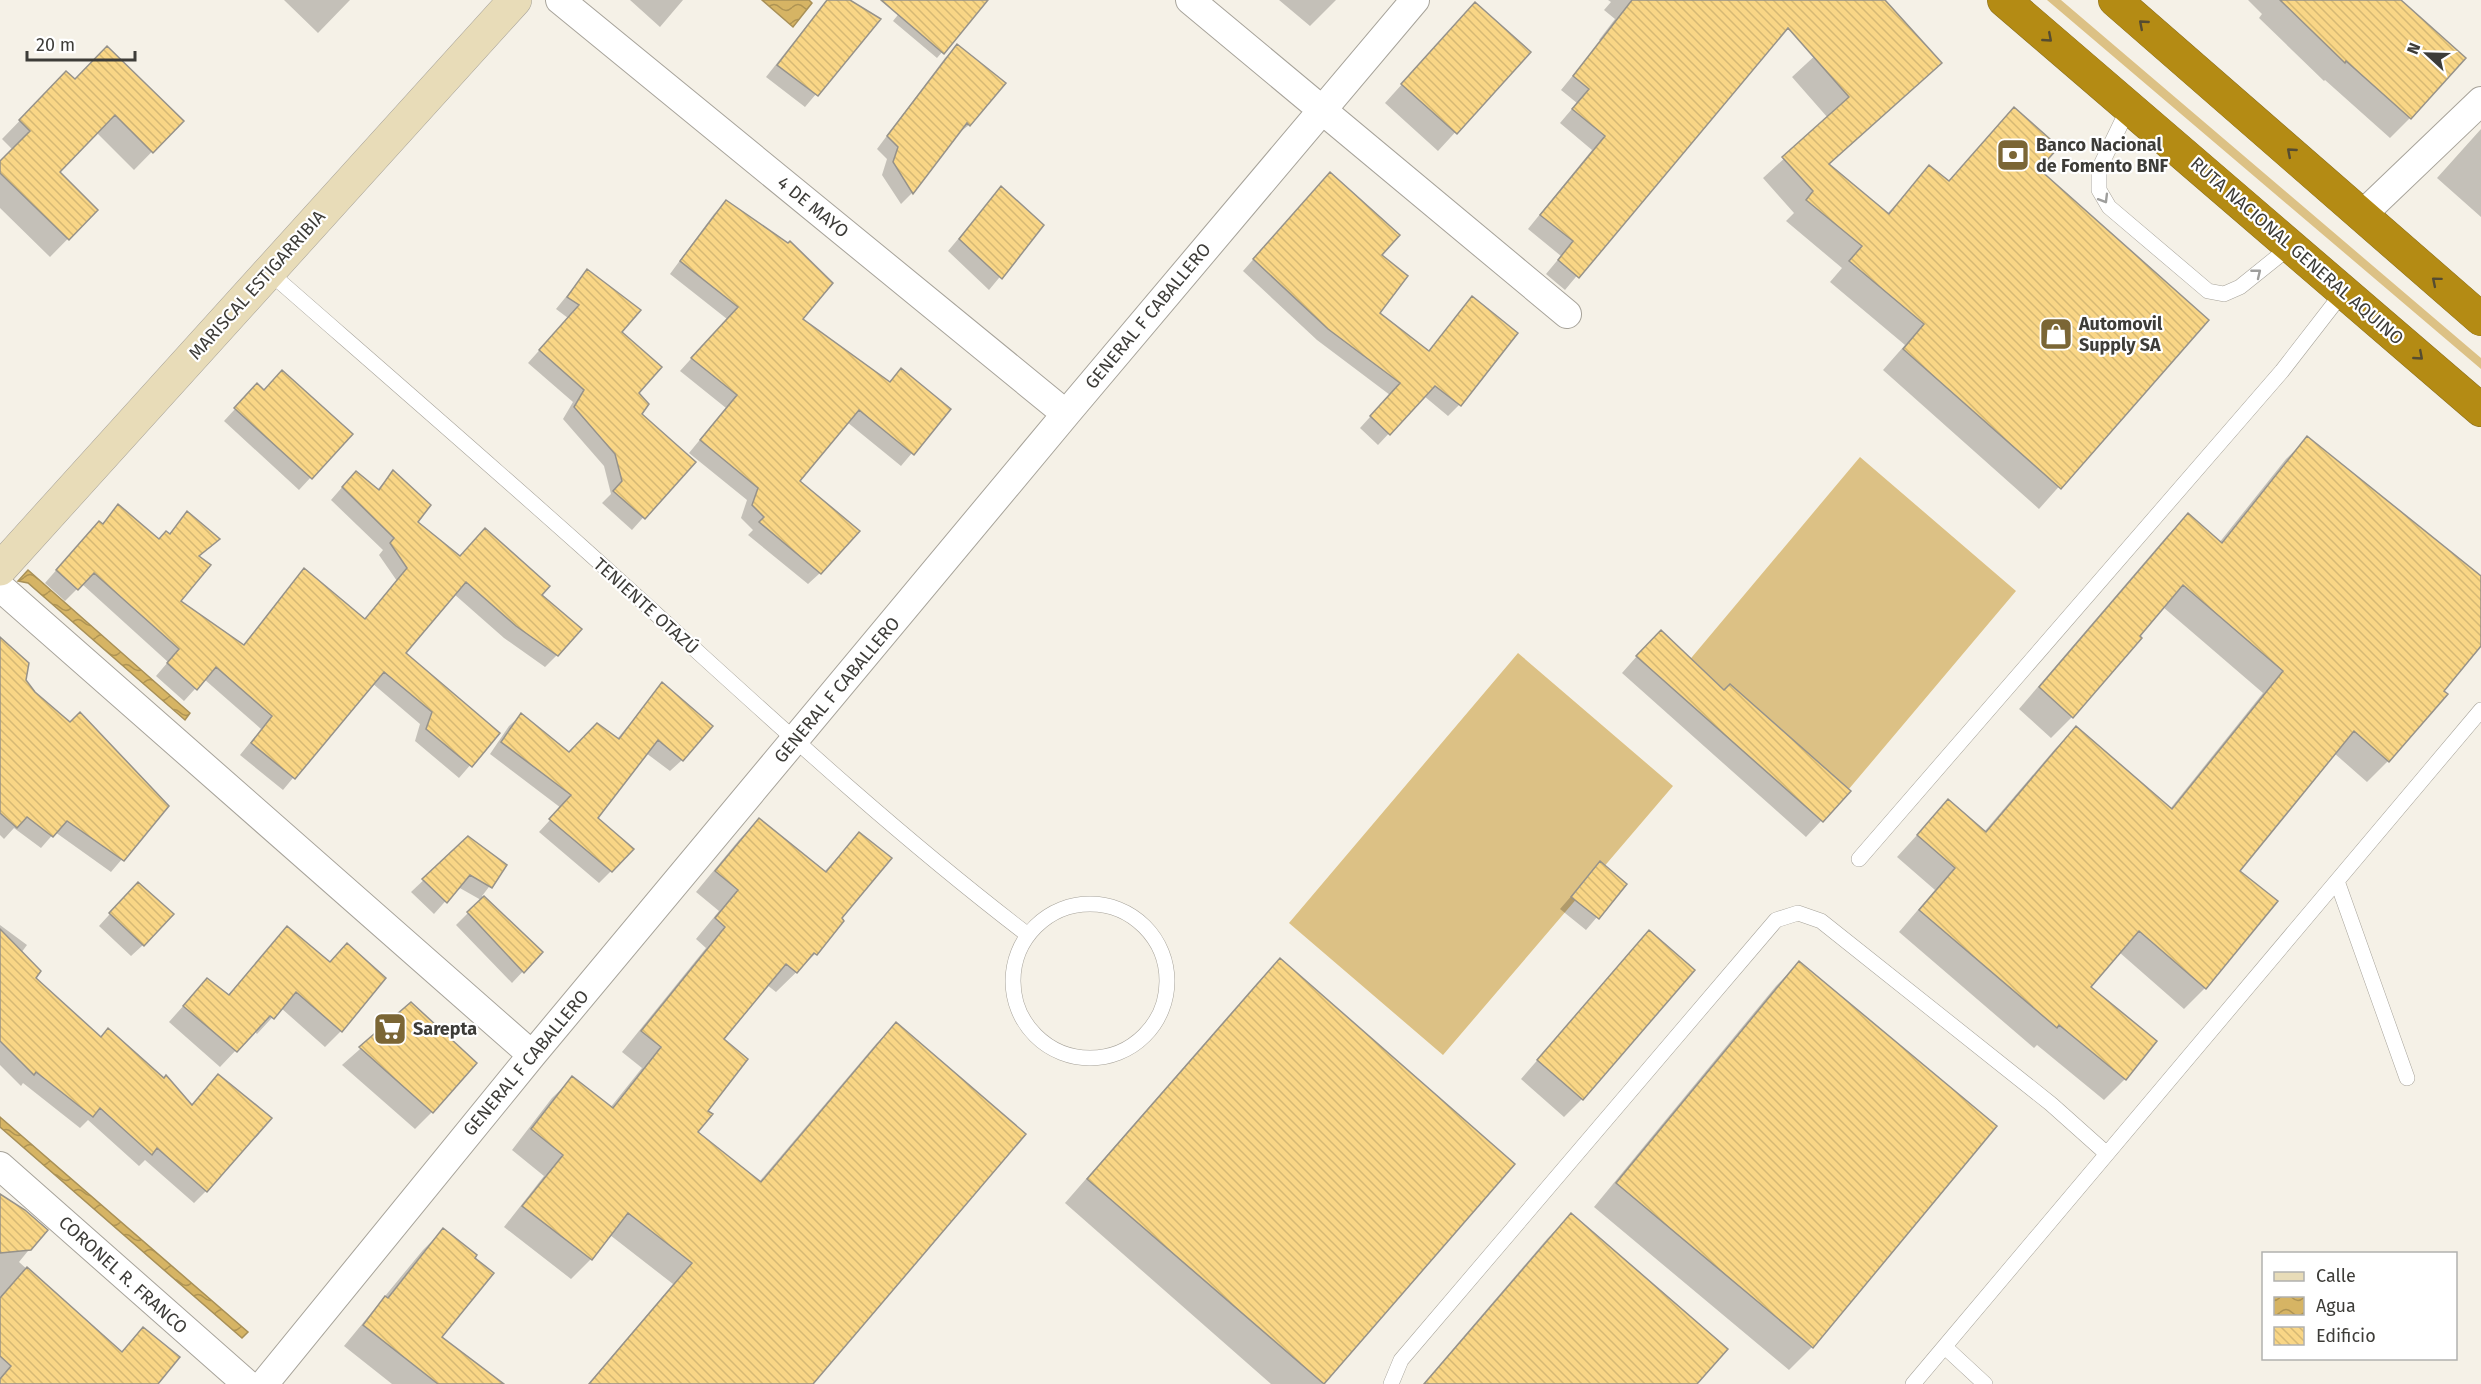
<svg xmlns="http://www.w3.org/2000/svg" width="2481" height="1384" font-family="'Fira Sans',sans-serif">
<style>
.grass{fill:#dcc185}
.water{fill:url(#water-waves);stroke:#a89057;stroke-width:1.5}
.shadow{fill:#0003}
.building{fill:url(#building-back-hatch);stroke:#96928a;stroke-width:1.5}
.lines{fill:none;stroke-linecap:round;stroke-linejoin:round}
.lane-casing{stroke:#a7a39a;stroke-width:16}
.street-casing{stroke:#a7a39a;stroke-width:30}
.secondary-casing{stroke:#a7a39a;stroke-width:34}
.highway-casing{stroke:#8a6f21;stroke-width:34}
.lane{stroke:#fff;stroke-width:15}
.street{stroke:#fff;stroke-width:28}
.secondary{stroke:#e8dcb8;stroke-width:33}
.highway{stroke:#b48b14;stroke-width:33}
.oneway{stroke:#554c31}
.oneway2{stroke:#9e9e9c}
.labels{text-anchor:middle;stroke-width:4.5;stroke-linejoin:round;paint-order:stroke}
.poi-label{font-size:18px;font-weight:bold;fill:#3d3c38;stroke:#fff;text-anchor:start}
.street-label{font-size:18px;fill:#3d3c38;stroke:#fff}
</style>
<defs>
<pattern id="water-waves" width="16" height="10" patternUnits="userSpaceOnUse" patternTransform="scale(1.5)"><rect width="16" height="10" fill="#d6b464"/><path d="M0 5q4-4 8 0t8 0" fill="none" stroke="#af9453"/></pattern>
<pattern id="building-back-hatch" width="6" height="6" patternUnits="userSpaceOnUse" patternTransform="scale(1.5)"><rect width="6" height="6" fill="#f9d686"/><path d="M-1 5l2 2M0 0l6 6M5-1l2 2" fill="none" stroke="#d6b974"/></pattern>
</defs>
<rect width="100%" height="100%" fill="#f5f1e7"/>
<path class="grass" d="M2047 0H2061L2481 358V369Z
M1860 457 2016 591 1843 796 1687 663Z
M1518 653 1673 786 1443 1055 1289 923Z"/>
<path class="water" d="M762 0H809L812 3 793 27Z
M28 570 190 713 185 720 28 583 18 581Z
M0 1117 248 1332 242 1338 0 1127Z"/>
<path class="shadow" d="M284 0H350L318 33Z
M630 0H683L660 27Z
M827 0H847L879 20 805 107 766 77Z
M910 0H986L937 58 893 21Z
M1279 0H1336L1310 26Z
M1608 0H1806L1565 290 1546 274 1561 256 1528 229 1592 150 1560 123 1577 103 1561 90 1601 41 1599 40 1615 19 1604 10 1611 2Z
M1875 0H1883L1828 165 1887 214 1930 167 1948 182 2014 109 2037 169 2207 320 2039 509 1883 370 1905 345 1830 282 1842 268 1786 221 1794 213 1763 178 1828 118 1792 77Z
M2248 0H2393L2410 118 2390 138 2325 80 2324 81 2259 18 2262 14Z
M1458 22 1529 52 1438 151 1385 103Z
M957 46 969 125 956 135 912 193 901 204 882 175 887 159 877 149 945 58Z
M66 73 74 81 182 121 134 170 96 132 58 172 96 210 50 257 0 208V163L13 150 2 139Z
M2481 129V217L2437 178Z
M1319 185 1380 256 1378 313 1428 352 1472 298 1459 405 1448 416 1424 396 1378 445 1360 428 1390 395 1317 340 1243 271Z
M1001 188 1042 226 989 290 948 251Z
M726 202 801 319 888 383 901 370 949 409 901 466 847 422 798 481 820 573 808 584 748 535 753 530 741 518 747 500 689 453 726 408 680 371 727 319 670 274 714 214Z
M587 271 620 333 637 393 639 414 693 462 632 530 602 503 611 494 604 466 563 419 573 402 528 363 568 318 556 309Z
M264 391 351 434 299 490 224 421 246 397Z
M2308 438 2481 578V643L2388 761 2367 782 2334 753 2238 871 2205 988 2184 1009 2119 952 2089 988 2125 1079 2104 1100 2037 1045 2034 1048 1899 932 1935 890 1897 857 1948 801 1984 832 2055 749 2076 728 2170 809 2263 693 2163 607 2072 717 2051 738 2019 709 2167 536 2188 515 2219 543 2286 459Z
M393 472 416 522 459 558 540 596 557 655 545 667 504 638 454 594 404 653 498 733 459 778 415 741 420 724 372 683 283 790 240 755 261 729 204 679 184 701 156 676 168 662 82 584 65 601 45 583 87 535 101 525 118 507 158 540 169 534 188 513 218 539 198 557 179 601 242 646 304 570 364 620 397 581 379 555 383 550 331 500 344 485 377 490Z
M0 639 34 693 167 806 111 872 55 832 41 848 14 828 4 839 0 835Z
M1645 647 1724 691 1849 791 1806 837 1622 673Z
M663 684 682 760 670 771 646 753 596 819 611 871 599 883 539 832 561 808 490 754 509 726 521 715 569 754 617 739Z
M759 820 824 872 859 834 840 919 815 954 776 992 767 985 722 1040 706 1111 696 1133 759 1182 876 1044 896 1024 811 1384H588L673 1284 610 1235 591 1259 571 1279 504 1227 544 1176 512 1150 552 1098 573 1078 610 1108 642 1068 622 1052 706 948 696 939 719 911 696 892 739 840Z
M468 838 505 866 482 896 541 952 512 983 456 925 481 900 458 887 434 914 411 892Z
M1600 863 1625 884 1586 930 1560 909Z
M127 895 143 945 131 956 99 926Z
M0 925 27 945 21 953 34 978 100 1038 108 1030 191 1106 218 1076 206 1191 194 1203 145 1160 139 1166 88 1120 80 1128 23 1083 21 1086 0 1065Z
M287 928 329 963 341 1031 325 1047 281 1008 257 1034 254 1031 220 1067 169 1022 192 996 228 995Z
M1649 932 1582 1099 1564 1117 1521 1079Z
M1280 960 1513 1164 1322 1384H1271L1065 1203 1257 983Z
M1799 963 1812 1347 1789 1370 1594 1207 1776 986Z
M411 1004 432 1112 415 1129 342 1065Z
M0 1195 45 1230 19 1262 121 1353 143 1329 156 1384H0Z
M1571 1215 1695 1384H1423L1547 1239Z
M443 1230 440 1337 482 1384H392L344 1346 423 1250Z"/>
<path class="building" d="M827 0H850L881 19 818 96 777 65Z
M881 0H988L944 54Z
M1632 0H1885L1942 63 1829 164 1889 214 1929 165 1949 181 2014 107 2059 147 2039 169 2209 320 2061 489 1903 349 1924 324 1849 261 1862 246 1806 200 1813 191 1782 157 1849 97 1788 28 1579 278 1558 260 1573 241 1540 215 1605 136 1572 109 1589 89 1573 76Z
M2280 0H2401L2466 58 2411 119 2346 61 2345 63Z
M1475 2 1531 52 1457 134 1401 84Z
M957 44 1006 83 970 126 967 123 913 194 893 162 898 147 887 136Z
M107 46 184 121 153 153 115 115 60 172 98 210 69 240 0 173V161L30 131 19 120 66 71 75 79Z
M1330 172 1400 235 1382 255 1408 276 1380 313 1429 351 1472 296 1518 333 1461 406 1435 386 1390 435 1370 416 1400 383 1328 329 1253 259Z
M1001 186 1044 225 1002 279 959 239Z
M726 200 788 243 790 241 833 283 803 319 890 382 901 368 951 409 914 455 859 410 800 481 860 531 821 574 759 522 764 517 752 505 758 488 700 440 737 395 691 358 738 307 680 261Z
M587 269 641 310 622 332 662 367 639 393 649 404 642 414 696 462 645 519 613 491 622 481 615 454 574 407 584 390 539 350 579 305 567 297Z
M282 370 353 434 312 479 234 408 257 383 264 390Z
M2307 436 2481 576V646L2444 691 2448 694 2389 762 2354 731 2240 871 2278 901 2206 989 2139 931 2091 987 2157 1041 2126 1080 2059 1025 2057 1028 1919 910 1955 868 1917 835 1948 799 1986 832 2076 726 2172 809 2283 671 2183 585 2140 636 2142 638 2073 718 2039 687 2188 513 2222 543Z
M393 470 431 505 418 522 460 556 485 528 550 586 542 595 582 629 558 656 516 626 466 582 406 653 500 733 472 767 426 729 432 712 384 672 295 779 251 743 272 716 216 667 197 690 167 663 179 649 94 573 78 590 56 570 99 521 103 524 118 504 159 539 166 531 170 534 187 511 220 539 199 556 211 565 181 601 244 645 304 568 365 619 407 568 390 543 394 538 342 487 356 471 379 490Z
M1661 630 1724 690 1730 684 1851 791 1823 822 1636 656Z
M0 637 29 663 26 680 35 692 70 722 80 712 169 806 124 861 67 821 53 837 27 817 17 828 0 813Z
M662 682 713 726 683 761 658 740 598 818 634 849 612 872 549 819 571 795 501 742 521 713 569 752 597 723 619 739Z
M759 818 826 872 859 832 892 858 842 918 844 921 817 955 814 953 797 973 786 964 724 1039 748 1059 708 1111 713 1114 698 1132 761 1182 896 1022 1026 1134 813 1384H589L692 1263 628 1213 592 1260 522 1206 563 1155 531 1129 572 1076 613 1108 661 1047 641 1031 725 927 715 918 738 890 715 871Z
M468 836 507 865 492 888 470 875 447 903 422 879Z
M1600 861 1627 884 1599 919 1571 897Z
M138 882 174 914 144 946 109 913Z
M484 896 543 952 524 973 467 912Z
M287 926 330 962 347 943 386 978 342 1032 296 992 274 1019 270 1016 237 1052 183 1006 207 978 229 995Z
M0 929 41 971 36 978 101 1037 108 1028 164 1078 166 1075 192 1105 218 1074 272 1118 207 1192 157 1148 152 1155 100 1108 93 1117 36 1072 34 1075 0 1041Z
M1649 930 1695 970 1583 1100 1537 1060Z
M1280 958 1515 1164 1324 1384 1087 1179Z
M1799 961 1997 1126 1813 1348 1616 1183Z
M411 1002 477 1063 433 1113 359 1047Z
M0 1194 25 1210 48 1230 31 1250 0 1253Z
M1571 1213 1728 1349 1697 1384H1424Z
M443 1228 477 1255 475 1258 494 1273 442 1337 504 1384H438L363 1325 385 1296 388 1298Z
M27 1267 122 1352 143 1327 180 1357 158 1384H0V1379L11 1366 0 1356V1298Z"/>
<g class="lines">
<defs>
<path id="lane" d="M2129 107 2099 169V190L2109 207 2208 291 2224 294 2240 287 2291 246
M269 272C373 363 478 454 581 546 728 678 871 815 1028 935
M1859 859 2282 371 2344 291
M2337 881 2407 1078
M1013 981a77 77 0 1 1 154 0a77 77 0 1 1-154 0Z
M1945 1347 1985 1384
M1391 1384 1401 1360 1776 920 1798 913 1821 921 2051 1104 2107 1154
M1913 1384 2481 710"/>
<path id="street" d="M560 0 1066 414
M1190 0 1567 314
M2363 214 2481 101
M0 587 532 1055
M0 1166 247 1384
M264 1384 532 1055 1066 414 1415 0"/>
<path id="secondary" d="M0 569 515 0"/>
<path id="highway" d="M2004 0 2481 410
M2115 0 2481 319"/>
</defs>
<use href="#lane" class="lane-casing"/>
<use href="#street" class="street-casing"/>
<use href="#secondary" class="secondary-casing"/>
<use href="#highway" class="highway-casing"/>
<use href="#lane" class="lane"/>
<use href="#street" class="street"/>
<use href="#secondary" class="secondary"/>
<use href="#highway" class="highway"/>
</g>
<defs><path id="oneway-chevron" d="M-2-3.5L2.5 0L-2 3.5" fill="none" stroke-width="1.6" stroke-linecap="round" stroke-linejoin="round" transform="scale(1.5)"/></defs>
<g class="oneway">
<use href="#oneway-chevron" transform="translate(2143 24) rotate(-139)"/>
<use href="#oneway-chevron" transform="translate(2048 38) rotate(41)"/>
<use href="#oneway-chevron" transform="translate(2291 152) rotate(-139)"/>
<use href="#oneway-chevron" transform="translate(2436 281) rotate(-140)"/>
<use href="#oneway-chevron" transform="translate(2419 356) rotate(41)"/>
</g>
<g class="oneway2">
<use href="#oneway-chevron" transform="translate(2104 199) rotate(59)"/>
<use href="#oneway-chevron" transform="translate(2257 273) rotate(-39)"/>
</g>
<defs>
<symbol id="bank-square" viewBox="-11 -11 22 22"><rect x="-9" y="-9" width="18" height="18" rx="4" fill="#7b6635" stroke="#fff"/><path d="M-6-4H6V4H-6ZM0-2.3a2.3 2.3 0 1 0 0 4.6a2.3 2.3 0 1 0 0-4.6Z" fill="#fff"/></symbol>
<symbol id="shop-square" viewBox="-11 -11 22 22"><rect x="-9" y="-9" width="18" height="18" rx="4" fill="#7b6635" stroke="#fff"/><path d="M-5-2.5h2.3a2.7 3.5 0 0 1 5.4 0H5L5.5 6h-11ZM-1.5-2.5h3a1.5 2.3 0 0 0-3 0Z" fill="#fff"/></symbol>
<symbol id="supermarket-square" viewBox="-11 -11 22 22"><rect x="-9" y="-9" width="18" height="18" rx="4" fill="#7b6635" stroke="#fff"/><path d="M-6-5.5h2.5l.6 2H6L4.5 2H-2.5L-4.4-4H-6ZM-1.5 3.2a1.3 1.3 0 1 0 .1 0ZM3 3.2a1.3 1.3 0 1 0 .1 0Z" fill="#fff"/></symbol>
</defs>
<g fill-rule="evenodd">
<use href="#bank-square" x="1994" y="136" width="38" height="38"/>
<use href="#shop-square" x="2037" y="315" width="38" height="38"/>
<use href="#supermarket-square" x="371" y="1010" width="38" height="38"/>
</g>
<g class="labels">
<g class="poi-label">
<text x="2036" y="151">Banco Nacional<tspan x="2036" dy="21">de Fomento BNF</tspan></text>
<text x="2079" y="330">Automovil<tspan x="2079" dy="21">Supply SA</tspan></text>
<text x="413" y="1035">Sarepta</text>
</g>
<g class="street-label">
<text transform="translate(813 207) rotate(39)" y="6">4 DE MAYO</text>
<text transform="translate(2297 251) rotate(41)" y="6">RUTA NACIONAL GENERAL AQUINO</text>
<text transform="translate(257 285) rotate(-48)" y="6">MARISCAL ESTIGARRIBIA</text>
<text transform="translate(1148 316) rotate(-50)" y="6">GENERAL F CABALLERO</text>
<text transform="translate(646 606) rotate(42)" y="6">TENIENTE OTAZÚ</text>
<text transform="translate(837 690) rotate(-50)" y="6">GENERAL F CABALLERO</text>
<text transform="translate(526 1063) rotate(-50)" y="6">GENERAL F CABALLERO</text>
<text transform="translate(123 1275) rotate(42)" y="6">CORONEL R. FRANCO</text>
</g>
</g>
<rect x="2262" y="1252" width="195" height="108" fill="#ffffff" stroke="#b1b1af" stroke-width="1.5"/>
<rect x="2274" y="1272" width="30" height="9" fill="#e8dcb8" stroke="#b1b1af" stroke-width="1.5"/>
<text x="2316" y="1282" font-size="18" fill="#3d3c38">Calle</text>
<rect x="2274" y="1297" width="30" height="18" fill="url(#water-waves)" stroke="#b1b1af" stroke-width="1.5"/>
<text x="2316" y="1312" font-size="18" fill="#3d3c38">Agua</text>
<rect x="2274" y="1327" width="30" height="18" fill="url(#building-back-hatch)" stroke="#b1b1af" stroke-width="1.5"/>
<text x="2316" y="1342" font-size="18" fill="#3d3c38">Edificio</text>
<g transform="translate(2427 54) rotate(292)" stroke="#ffffff" stroke-width="4.5" paint-order="stroke">
<path d="M0-4.5L10 22L0 15L-10 22Z" fill="#3d3c38"/>
<text y="-9" font-size="16" font-weight="bold" text-anchor="middle" fill="#3d3c38">N</text>
</g>
<path d="M27 51v9h108v-9" fill="none" stroke="#3d3c38" stroke-width="3"/>
<text x="36" y="51" font-size="18" fill="#3d3c38" stroke="#ffffff" stroke-width="4.5" paint-order="stroke">20 m</text>
</svg>
